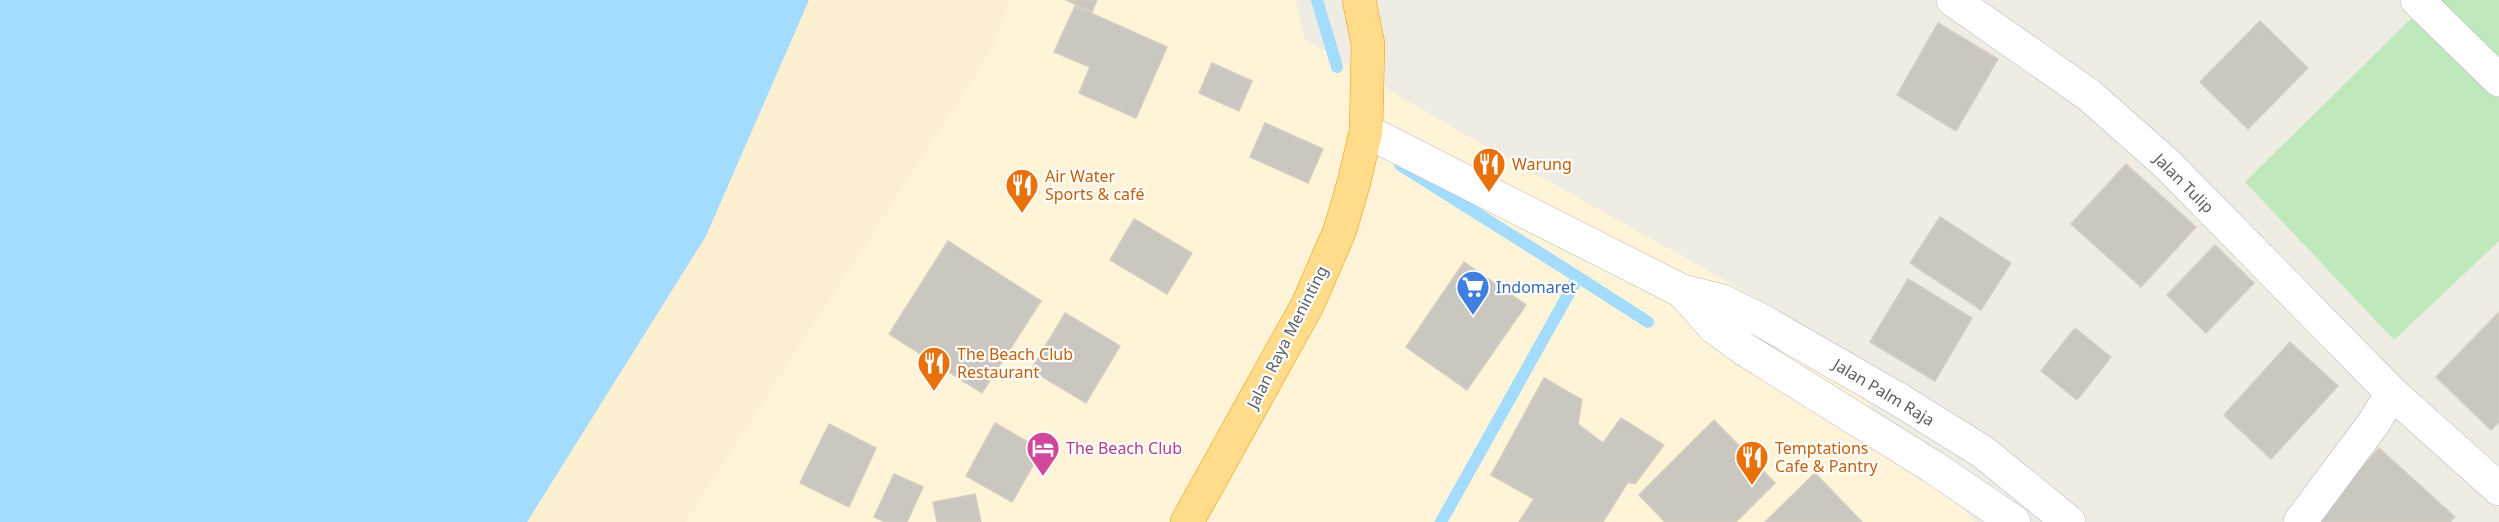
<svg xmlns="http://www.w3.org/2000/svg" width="2499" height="522" font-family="'Noto Sans',sans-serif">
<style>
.commercial{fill:#fff4d8}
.green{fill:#bfe9bd}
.sand{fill:#fdf0d0}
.water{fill:#a3dcff}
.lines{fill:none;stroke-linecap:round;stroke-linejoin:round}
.stream{stroke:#a3dcff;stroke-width:12}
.building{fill:#cac6c0;stroke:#d4cdc1;stroke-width:1.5}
.street-casing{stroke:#b6babe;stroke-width:34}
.highway-casing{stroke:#f29a00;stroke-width:34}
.street{stroke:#fff;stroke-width:33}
.highway{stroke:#ffdb8a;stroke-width:33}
.labels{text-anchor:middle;stroke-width:4.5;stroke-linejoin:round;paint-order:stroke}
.food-label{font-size:16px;fill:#c56008;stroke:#fff;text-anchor:start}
.street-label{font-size:16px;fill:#5b6065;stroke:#fff}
.shop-label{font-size:16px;fill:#366cbe;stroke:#fff;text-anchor:start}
.hotel-label{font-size:16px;fill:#b23c85;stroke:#fff;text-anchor:start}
</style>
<rect width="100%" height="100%" fill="#efece3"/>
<path class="commercial" d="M1010 0H1295L1305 39 1436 118 1787 315 1975 522H685L992 49Z"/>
<path class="green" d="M2430 0H2499V241L2394 340 2245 182Z"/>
<path class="sand" d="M809 0H1010L992 49 685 522H527L706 236Z"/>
<path class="water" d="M0 0H809L706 236 527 522H0Z"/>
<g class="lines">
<path class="stream" d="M1317 0 1337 67
M1400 165 1578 277 1441 522
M1578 277 1648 322"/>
</g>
<path class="building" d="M1066 0H1097L1092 12Z
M1075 6 1167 47 1136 118 1079 93 1090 67 1054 52Z
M2260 21 2308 68 2248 129 2200 82Z
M1938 23 1998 59 1956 131 1897 95Z
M1212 63 1252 81 1239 111 1199 93Z
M1265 123 1323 149 1308 183 1250 157Z
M2126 164 2196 227 2141 287 2071 224Z
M1940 217 2011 263 1981 310 1910 263Z
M1134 219 1192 253 1167 294 1110 260Z
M948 241 1041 301 982 393 889 334Z
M2215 245 2254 283 2206 333 2167 295Z
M1464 262 1526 305 1467 390 1406 347Z
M1908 279 1972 318 1935 381 1870 342Z
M2499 312V422L2491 430 2436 377Z
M1065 313 1120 346 1086 403 1031 370Z
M2075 328 2111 357 2077 400 2041 371Z
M2290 342 2338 386 2271 459 2224 415Z
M1544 378 1582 400 1578 424 1603 443 1621 418 1664 445 1635 484 1628 482 1603 522H1519L1534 499 1491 475Z
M1714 420 1775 483 1736 522H1665L1639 495Z
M995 423 1042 450 1012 502 966 476Z
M829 424 876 448 849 507 800 483Z
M2379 448 2455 517 2450 522H2312Z
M1815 473 1862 522H1765Z
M894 474 923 487 907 522H885L874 517Z
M975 494 981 522H937L933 502Z"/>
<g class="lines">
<defs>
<path id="street" d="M1953 0 2089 95 2167 164 2392 393 2499 489
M2417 0 2499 80
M1366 131 1682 291 1723 301 1759 319 1898 399 1983 452 2069 522
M1682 291 1715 328 1744 349 1933 467 2014 522
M2300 522 2373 424 2392 393"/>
<path id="highway" d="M1187 522 1308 304 1340 230 1354 182 1366 131 1368 44 1359 0"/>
</defs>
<use href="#street" class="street-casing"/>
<use href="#highway" class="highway-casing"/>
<use href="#street" class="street"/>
<use href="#highway" class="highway"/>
</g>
<defs>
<symbol id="restaurant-pin" viewBox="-11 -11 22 30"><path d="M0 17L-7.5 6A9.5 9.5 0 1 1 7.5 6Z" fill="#e8710a" stroke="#fff"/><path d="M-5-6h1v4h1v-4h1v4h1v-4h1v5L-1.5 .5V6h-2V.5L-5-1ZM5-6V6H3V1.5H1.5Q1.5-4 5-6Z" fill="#fff"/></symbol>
<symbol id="supermarket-pin" viewBox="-11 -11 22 30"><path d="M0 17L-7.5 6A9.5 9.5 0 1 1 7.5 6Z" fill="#3f7fe0" stroke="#fff"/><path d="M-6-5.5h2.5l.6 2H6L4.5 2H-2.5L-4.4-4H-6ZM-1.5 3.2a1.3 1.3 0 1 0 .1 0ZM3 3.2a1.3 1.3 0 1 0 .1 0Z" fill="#fff"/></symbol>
<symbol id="hotel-pin" viewBox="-11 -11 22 30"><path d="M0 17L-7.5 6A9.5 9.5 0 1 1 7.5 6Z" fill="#d1479c" stroke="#fff"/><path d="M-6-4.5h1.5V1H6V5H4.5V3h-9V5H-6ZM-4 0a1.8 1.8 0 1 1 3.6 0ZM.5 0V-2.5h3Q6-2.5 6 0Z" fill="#fff"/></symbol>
</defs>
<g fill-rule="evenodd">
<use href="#restaurant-pin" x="1470" y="145" width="38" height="52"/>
<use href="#restaurant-pin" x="1003" y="166" width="38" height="52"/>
<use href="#supermarket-pin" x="1454" y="268" width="38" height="52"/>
<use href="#restaurant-pin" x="915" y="344" width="38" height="52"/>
<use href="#hotel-pin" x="1024" y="429" width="38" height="52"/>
<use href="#restaurant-pin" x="1733" y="438" width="38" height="52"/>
</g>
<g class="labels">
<g class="food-label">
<text x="1512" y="170">Warung</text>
<text x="1045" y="182">Air Water<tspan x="1045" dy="18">Sports &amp; café</tspan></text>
<text x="957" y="360">The Beach Club<tspan x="957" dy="18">Restaurant</tspan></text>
<text x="1775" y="454">Temptations<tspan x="1775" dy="18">Cafe &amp; Pantry</tspan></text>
</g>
<g class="street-label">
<text transform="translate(2184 183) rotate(45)" y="6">Jalan Tulip</text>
<text transform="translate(1287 337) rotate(-63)" y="6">Jalan Raya Meninting</text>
<text transform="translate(1884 392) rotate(31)" y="6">Jalan Palm Raja</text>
</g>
<g class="shop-label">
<text x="1496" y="293">Indomaret</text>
</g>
<g class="hotel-label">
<text x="1066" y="454">The Beach Club</text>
</g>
</g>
</svg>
